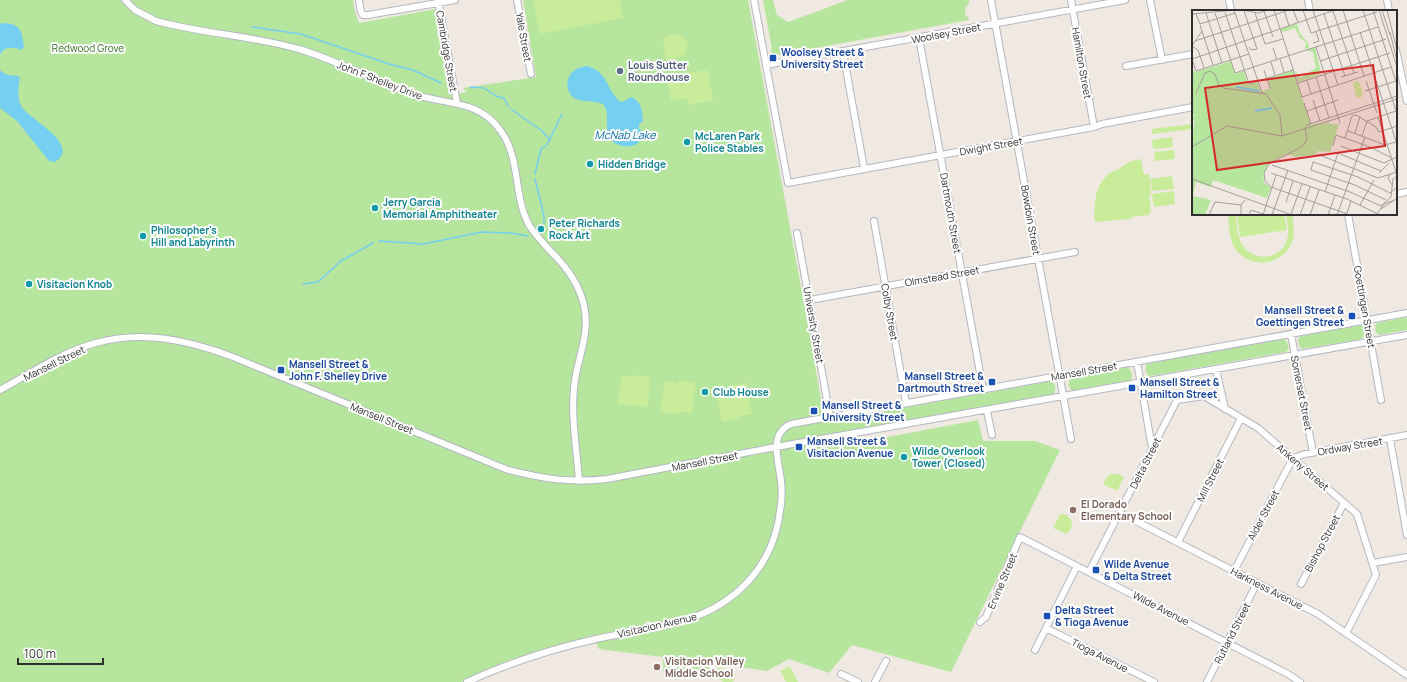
<svg xmlns="http://www.w3.org/2000/svg" width="1407" height="682" font-family="Manrope,sans-serif">
<style>
.green{fill:#b6e59e}
.pitch{fill:#c9ec9a}
.water{fill:#75cff0}
.lines{fill:none;stroke-linecap:round;stroke-linejoin:round}
.stream{stroke:#75cff0;stroke-width:1.5}
.minor-casing{stroke:#b4b7c1;stroke-width:8}
.minor{stroke:#fff;stroke-width:6}
.transit-dot{fill:#1a4fb4;stroke:#fff;stroke-width:1.5}
.service-dot{fill:#5c6f8a;stroke:#fff;stroke-width:1.5}
.culture-dot{fill:#0f9aa8;stroke:#fff;stroke-width:1.5}
.education-dot{fill:#8d6e63;stroke:#fff;stroke-width:1.5}
.labels{text-anchor:middle;stroke-width:4;stroke-linejoin:round;paint-order:stroke}
.street-label{font-size:10px;fill:#2e2e2e;stroke:#fff}
.park-label{font-size:10px;fill:#2c6e1b;stroke:#fff}
.transit-label{font-size:10px;font-weight:bold;fill:#164399;stroke:#fff;text-anchor:start}
.service-label{font-size:10px;font-weight:bold;fill:#4e5e75;stroke:#fff;text-anchor:start}
.culture-label{font-size:10px;font-weight:bold;fill:#0d838f;stroke:#fff;text-anchor:start}
.education-label{font-size:10px;font-weight:bold;fill:#785e54;stroke:#fff;text-anchor:start}
.water-label{font-size:11px;font-style:italic;fill:#0d6fa3;stroke:#fff}
.inset-river{fill:none;stroke:#75cff0;stroke-width:2}
.inset-road{fill:none;stroke:#a29e99;stroke-width:1}
.view{fill:#d62828;fill-opacity:0.15;stroke:#d62828;stroke-width:2}
.inset-edge{fill:none;stroke:#2e2e2e;stroke-width:2}
</style>
<rect width="100%" height="100%" fill="#efe9e1"/>
<path class="green" d="M0 0H353L355 12 359 23 436 9 447 83 450 85 451 93H449V95L467 92 463 88 536 77 523 0H748L806 314 825 422 1052 381C1057 386 1055 389 1054 394L827 435 830 448 978 420 983 441H1035L1060 450 951 672 852 645 829 673 789 659 767 671 711 663 707 673H663V657L599 649 593 635 512 659 461 682H0Z
M763 0H773L777 15 788 22 848 0H969V3L965 9 966 17 968 16 969 20 772 56 771 50 772 49Z
M1407 317V330L1379 335 1376 332 1375 326 1377 323Z
M1361 325 1364 328 1365 334 1362 339 1302 349 1299 346 1298 339 1301 336Z
M1284 339 1287 342 1289 348 1286 352 1157 375 1149 376C1144 372 1146 369 1146 364Z
M1128 367C1132 372 1133 375 1131 380L1072 391C1068 384 1068 386 1070 378Z"/>
<path class="pitch" d="M533 0H620L623 18 540 34Z
M671 34 681 35 687 42V52L680 57 666 61 663 40 666 36Z
M708 70 713 100 688 105 687 98 671 101 667 76Z
M1193 124V129L1152 134V129Z
M1172 137 1173 147 1153 149 1152 140Z
M1174 150 1175 159 1155 161 1154 152Z
M1141 159 1144 175 1149 174 1151 195H1149L1151 211 1148 215 1132 217 1130 219 1095 222C1093 206 1095 183 1110 173 1113 171 1116 170 1119 169 1128 162 1130 161 1141 159Z
M1172 176 1174 189 1152 191 1150 179Z
M1174 191 1175 204 1154 207 1152 194Z
M1228 214H1236C1237 224 1237 236 1242 244 1253 263 1282 260 1287 239 1290 231 1287 222 1286 214H1292C1293 222 1295 231 1293 239 1286 267 1246 271 1233 245 1229 236 1229 224 1228 214Z
M1237 214H1284L1287 230 1240 237Z
M635 375 649 377 650 379 648 405 645 407 618 404 621 378 624 376 635 377Z
M678 380 696 383 692 413 680 412 679 414 660 412 665 381 678 383Z
M746 383 752 414 740 416V418L722 422 716 391 730 389V386Z
M1111 474H1118L1124 477 1117 491 1103 484 1107 477Z
M1061 513 1068 516 1071 520 1072 527 1067 534 1053 528Z
M790 666 798 682H786L780 671Z
M719 667 736 675 733 682H724L714 677Z"/>
<path class="water" d="M4 23C21 24 22 32 24 47L21 50C13 47 4 46 0 55V24Z
M587 66C608 72 606 88 619 101L623 102 629 98 632 97C642 103 642 110 643 121L639 124V129L644 132C644 137 642 139 638 143 634 146 629 147 623 146 596 141 614 115 603 104 592 99 572 105 568 89 567 85 567 81 569 77 572 70 579 67 587 66Z
M0 70C5 76 11 75 18 76L20 78C18 87 17 97 21 106 30 120 82 145 55 162L49 161 17 121 0 108Z"/>
<g class="lines">
<path class="stream" d="M252 27 301 34 389 64 413 70 441 83
M470 87 484 88 496 96 504 98 508 106
M511 109 542 131 550 140
M535 174 541 149 547 145 562 114
M535 179 544 216V223
M539 231 542 228
M379 241 423 244 482 232 511 233 528 236
M303 284 318 282 341 261 373 243"/>
<defs>
<path id="minor" d="M125 0 135 10 156 21C204 34 255 36 302 50 340 62 375 81 413 94 445 105 478 99 500 130 521 157 513 196 529 225 537 238 548 248 558 259 572 274 582 292 585 311 589 338 576 362 574 388 571 419 577 451 579 481
M359 0 361 12 363 15H368L455 0
M438 0 457 103
M517 0 531 74
M754 0 788 183 1094 127 1102 124 1193 107
M991 0 1071 439
M1071 0 1094 127
M1150 0 1162 60
M1229 0 1231 11
M1308 0 1310 11
M1387 0 1389 11
M919 38 983 389
M1396 50 1407 101
M843 52 864 168
M766 65 1125 0
M1126 66 1193 54
M1396 194 1407 192
M1348 214 1381 400
M874 221 906 403
M797 233 830 417
M810 300 1075 252
M1291 334 1313 453
M1137 362 1152 448
M1216 369 1225 409
M0 390C31 373 62 352 96 343 143 330 188 340 233 357L508 470C544 479 570 483 607 479L776 447 1407 335
M987 411 992 435
M1390 439 1407 535
M1120 513 1318 614 1407 675
M1178 542 1241 418
M1373 563 1407 557
M1234 571 1293 458 1305 454 1407 435
M1089 572 1177 400 1204 396 1258 428 1357 514 1376 575 1346 633
M1301 584 1344 503
M980 622 986 617 1020 537 1288 674 1300 682
M1046 628 1154 682
M1035 650 1077 566
M841 674 858 682
M467 682C508 663 552 649 596 639 654 626 711 626 752 577 768 558 777 535 780 511 782 501 782 491 781 481 779 463 768 433 791 424L1407 313
M875 682 886 661
M1207 682 1257 583"/>
</defs>
<use href="#minor" class="minor-casing"/>
<use href="#minor" class="minor"/>
</g>
<g class="transit-dot">
<rect x="769" y="54" width="8" height="8" rx="2"/>
<rect x="1348" y="312" width="8" height="8" rx="2"/>
<rect x="277" y="366" width="8" height="8" rx="2"/>
<rect x="988" y="378" width="8" height="8" rx="2"/>
<rect x="1128" y="384" width="8" height="8" rx="2"/>
<rect x="810" y="407" width="8" height="8" rx="2"/>
<rect x="795" y="443" width="8" height="8" rx="2"/>
<rect x="1092" y="566" width="8" height="8" rx="2"/>
<rect x="1043" y="612" width="8" height="8" rx="2"/>
</g>
<circle class="service-dot" cx="620" cy="71" r="4"/>
<g class="culture-dot">
<circle cx="687" cy="142" r="4"/>
<circle cx="590" cy="164" r="4"/>
<circle cx="375" cy="208" r="4"/>
<circle cx="541" cy="229" r="4"/>
<circle cx="143" cy="236" r="4"/>
<circle cx="29" cy="284" r="4"/>
<circle cx="705" cy="392" r="4"/>
<circle cx="904" cy="457" r="4"/>
</g>
<g class="education-dot">
<circle cx="1073" cy="510" r="4"/>
<circle cx="657" cy="667" r="4"/>
</g>
<g class="labels">
<g class="street-label">
<text transform="translate(946 33) rotate(-11)" y="4">Woolsey Street</text>
<text transform="translate(524 37) rotate(80)" y="4">Yale Street</text>
<text transform="translate(447 51) rotate(80)" y="4">Cambridge Street</text>
<text transform="translate(1082 63) rotate(80)" y="4">Hamilton Street</text>
<text transform="translate(380 80) rotate(21)" y="4">John F Shelley Drive</text>
<text transform="translate(991 146) rotate(-10)" y="4">Dwight Street</text>
<text transform="translate(951 213) rotate(80)" y="4">Dartmouth Street</text>
<text transform="translate(1031 220) rotate(80)" y="4">Bowdoin Street</text>
<text transform="translate(942 276) rotate(-10)" y="4">Olmstead Street</text>
<text transform="translate(1365 307) rotate(80)" y="4">Goettingen Street</text>
<text transform="translate(890 312) rotate(80)" y="4">Colby Street</text>
<text transform="translate(814 325) rotate(80)" y="4">University Street</text>
<text transform="translate(54 363) rotate(-26)" y="4">Mansell Street</text>
<text transform="translate(1084 371) rotate(-10)" y="4">Mansell Street</text>
<text transform="translate(1302 393) rotate(79)" y="4">Somerset Street</text>
<text transform="translate(382 418) rotate(22)" y="4">Mansell Street</text>
<text transform="translate(1350 446) rotate(-10)" y="4">Ordway Street</text>
<text transform="translate(705 461) rotate(-11)" y="4">Mansell Street</text>
<text transform="translate(1145 463) rotate(-63)" y="4">Delta Street</text>
<text transform="translate(1303 467) rotate(41)" y="4">Ankeny Street</text>
<text transform="translate(1210 480) rotate(-63)" y="4">Mill Street</text>
<text transform="translate(1263 515) rotate(-62)" y="4">Alder Street</text>
<text transform="translate(1322 543) rotate(-62)" y="4">Bishop Street</text>
<text transform="translate(1002 581) rotate(-67)" y="4">Ervine Street</text>
<text transform="translate(1267 588) rotate(27)" y="4">Harkness Avenue</text>
<text transform="translate(1161 608) rotate(27)" y="4">Wilde Avenue</text>
<text transform="translate(657 625) rotate(-13)" y="4">Visitacion Avenue</text>
<text transform="translate(1232 633) rotate(-63)" y="4">Rutland Street</text>
<text transform="translate(1100 655) rotate(27)" y="4">Tioga Avenue</text>
</g>
<g class="park-label">
<text x="88" y="52">Redwood Grove</text>
</g>
<g class="transit-label">
<text x="781" y="56">Woolsey Street &amp;<tspan x="781" dy="12">University Street</tspan></text>
<text x="1344" y="314" text-anchor="end">Mansell Street &amp;<tspan x="1344" dy="12">Goettingen Street</tspan></text>
<text x="289" y="368">Mansell Street &amp;<tspan x="289" dy="12">John F. Shelley Drive</tspan></text>
<text x="984" y="380" text-anchor="end">Mansell Street &amp;<tspan x="984" dy="12">Dartmouth Street</tspan></text>
<text x="1140" y="386">Mansell Street &amp;<tspan x="1140" dy="12">Hamilton Street</tspan></text>
<text x="822" y="409">Mansell Street &amp;<tspan x="822" dy="12">University Street</tspan></text>
<text x="807" y="445">Mansell Street &amp;<tspan x="807" dy="12">Visitacion Avenue</tspan></text>
<text x="1104" y="568">Wilde Avenue<tspan x="1104" dy="12">&amp; Delta Street</tspan></text>
<text x="1055" y="614">Delta Street<tspan x="1055" dy="12">&amp; Tioga Avenue</tspan></text>
</g>
<g class="service-label">
<text x="628" y="69">Louis Sutter<tspan x="628" dy="12">Roundhouse</tspan></text>
</g>
<g class="culture-label">
<text x="695" y="140">McLaren Park<tspan x="695" dy="12">Police Stables</tspan></text>
<text x="598" y="168">Hidden Bridge</text>
<text x="383" y="206">Jerry Garcia<tspan x="383" dy="12">Memorial Amphitheater</tspan></text>
<text x="549" y="227">Peter Richards<tspan x="549" dy="12">Rock Art</tspan></text>
<text x="151" y="234">Philosopher's<tspan x="151" dy="12">Hill and Labyrinth</tspan></text>
<text x="37" y="288">Visitacion Knob</text>
<text x="713" y="396">Club House</text>
<text x="912" y="455">Wilde Overlook<tspan x="912" dy="12">Tower (Closed)</tspan></text>
</g>
<g class="education-label">
<text x="1081" y="508">El Dorado<tspan x="1081" dy="12">Elementary School</tspan></text>
<text x="665" y="665">Visitacion Valley<tspan x="665" dy="12">Middle School</tspan></text>
</g>
<g class="water-label">
<text x="625" y="139">McNab Lake</text>
</g>
</g>
<g transform="translate(1192 10)">
<rect width="205" height="205" fill="#efe9e1"/>
<path d="M105 14 108 24 115 31 117 38 113 39 114 32 108 28 103 18 90 22 89 19ZM123 37 129 64 106 72 103 60 108 68 124 58 121 42 113 40ZM39 51 43 64 52 61 56 75 65 72 69 82 78 78 75 69 101 60 119 115 146 108 120 118 137 112 138 114H147L138 142 126 141 123 145 104 147 95 144 77 153 71 165 72 172 79 178 75 188 21 170 19 177 4 172 1 186 19 190 13 205H0V126L3 109 0 112V107L4 105 0 104V59L3 62Z" fill="#b6e59e"/>
<path d="M164 71 168 73 171 84 169 88 164 87 161 73Z" fill="#c9ec9a"/>
<path class="inset-river" d="M44 77 67 81M63 101 80 98"/>
<path class="inset-road" d="M42 0 70 83M50 0 66 3 76 0M82 0 110 87 199 57M92 0 97 16M101 0 106 12M111 0 119 23 185 2M121 0 146 75M151 0 172 66M171 0 205 104M181 0 205 75M187 0 205 57M190 0 198 25M195 0 205 40M52 1 65 39 59 40 57 37M72 1 81 27M141 1 162 63M33 2 57 74 101 60M14 3 30 53M23 3 43 63 186 17M63 3 73 34 91 29M0 4 44 0M4 4 8 14 43 3M132 4 153 66M8 15 21 55M168 22 205 134M198 22 204 47M3 31 97 0M121 33 127 31 124 22M0 36 6 40 12 58M0 36 10 21M124 37 148 113M81 38 85 50M0 49 143 0M0 49 4 61 57 44M88 49 92 62M128 51 194 29M79 52 83 65M72 60 78 78M124 67 137 108M149 67 166 62M115 70 119 84M174 71 185 103M106 73 198 43M173 81 204 71M4 83 13 63 18 61 23 64 26 73 31 78 74 84 88 105 90 126M121 90 128 111M112 93 119 114M115 101 146 90M186 107 204 162M113 119 115 129 111 136 77 154 72 163 73 171 79 177 158 205M113 119 115 115 205 86M156 121 193 135 204 132M187 122 205 116M163 123 168 107M170 126 175 111 204 101M153 128 160 106 164 105 184 117 187 122M141 136 144 125 178 137 200 148M149 136 192 153 205 147M0 137 35 116 90 126 205 89M125 144 186 168 205 162M80 155 158 182 189 196M79 163 155 189 186 204M187 163 197 153M198 164 196 168 200 175M0 169 100 205M133 182 146 143 189 161M194 190 163 175 119 160 121 152 166 167 198 183 205 177M94 192 101 171M168 195 182 170M189 196 199 187 201 169 205 166M189 199 201 191M155 203 159 191M99 204 110 174M17 205 23 192 49 195M49 205V195L53 190M57 205 59 200 71 204M71 205 84 165M80 205 96 160M108 205 118 177M118 205 127 180M136 205 143 185M145 205 173 127M184 205 192 194 205 189"/>
<path class="view" d="M181 55 193 136 25 160 13 78Z"/>
<rect width="205" height="205" class="inset-edge"/>
</g>
<path d="M18 658v6h85v-6" fill="none" stroke="#2e2e2e" stroke-width="2"/>
<text x="24" y="658" font-size="12" fill="#2e2e2e" stroke="#ffffff" stroke-width="3" paint-order="stroke">100 m</text>
</svg>
